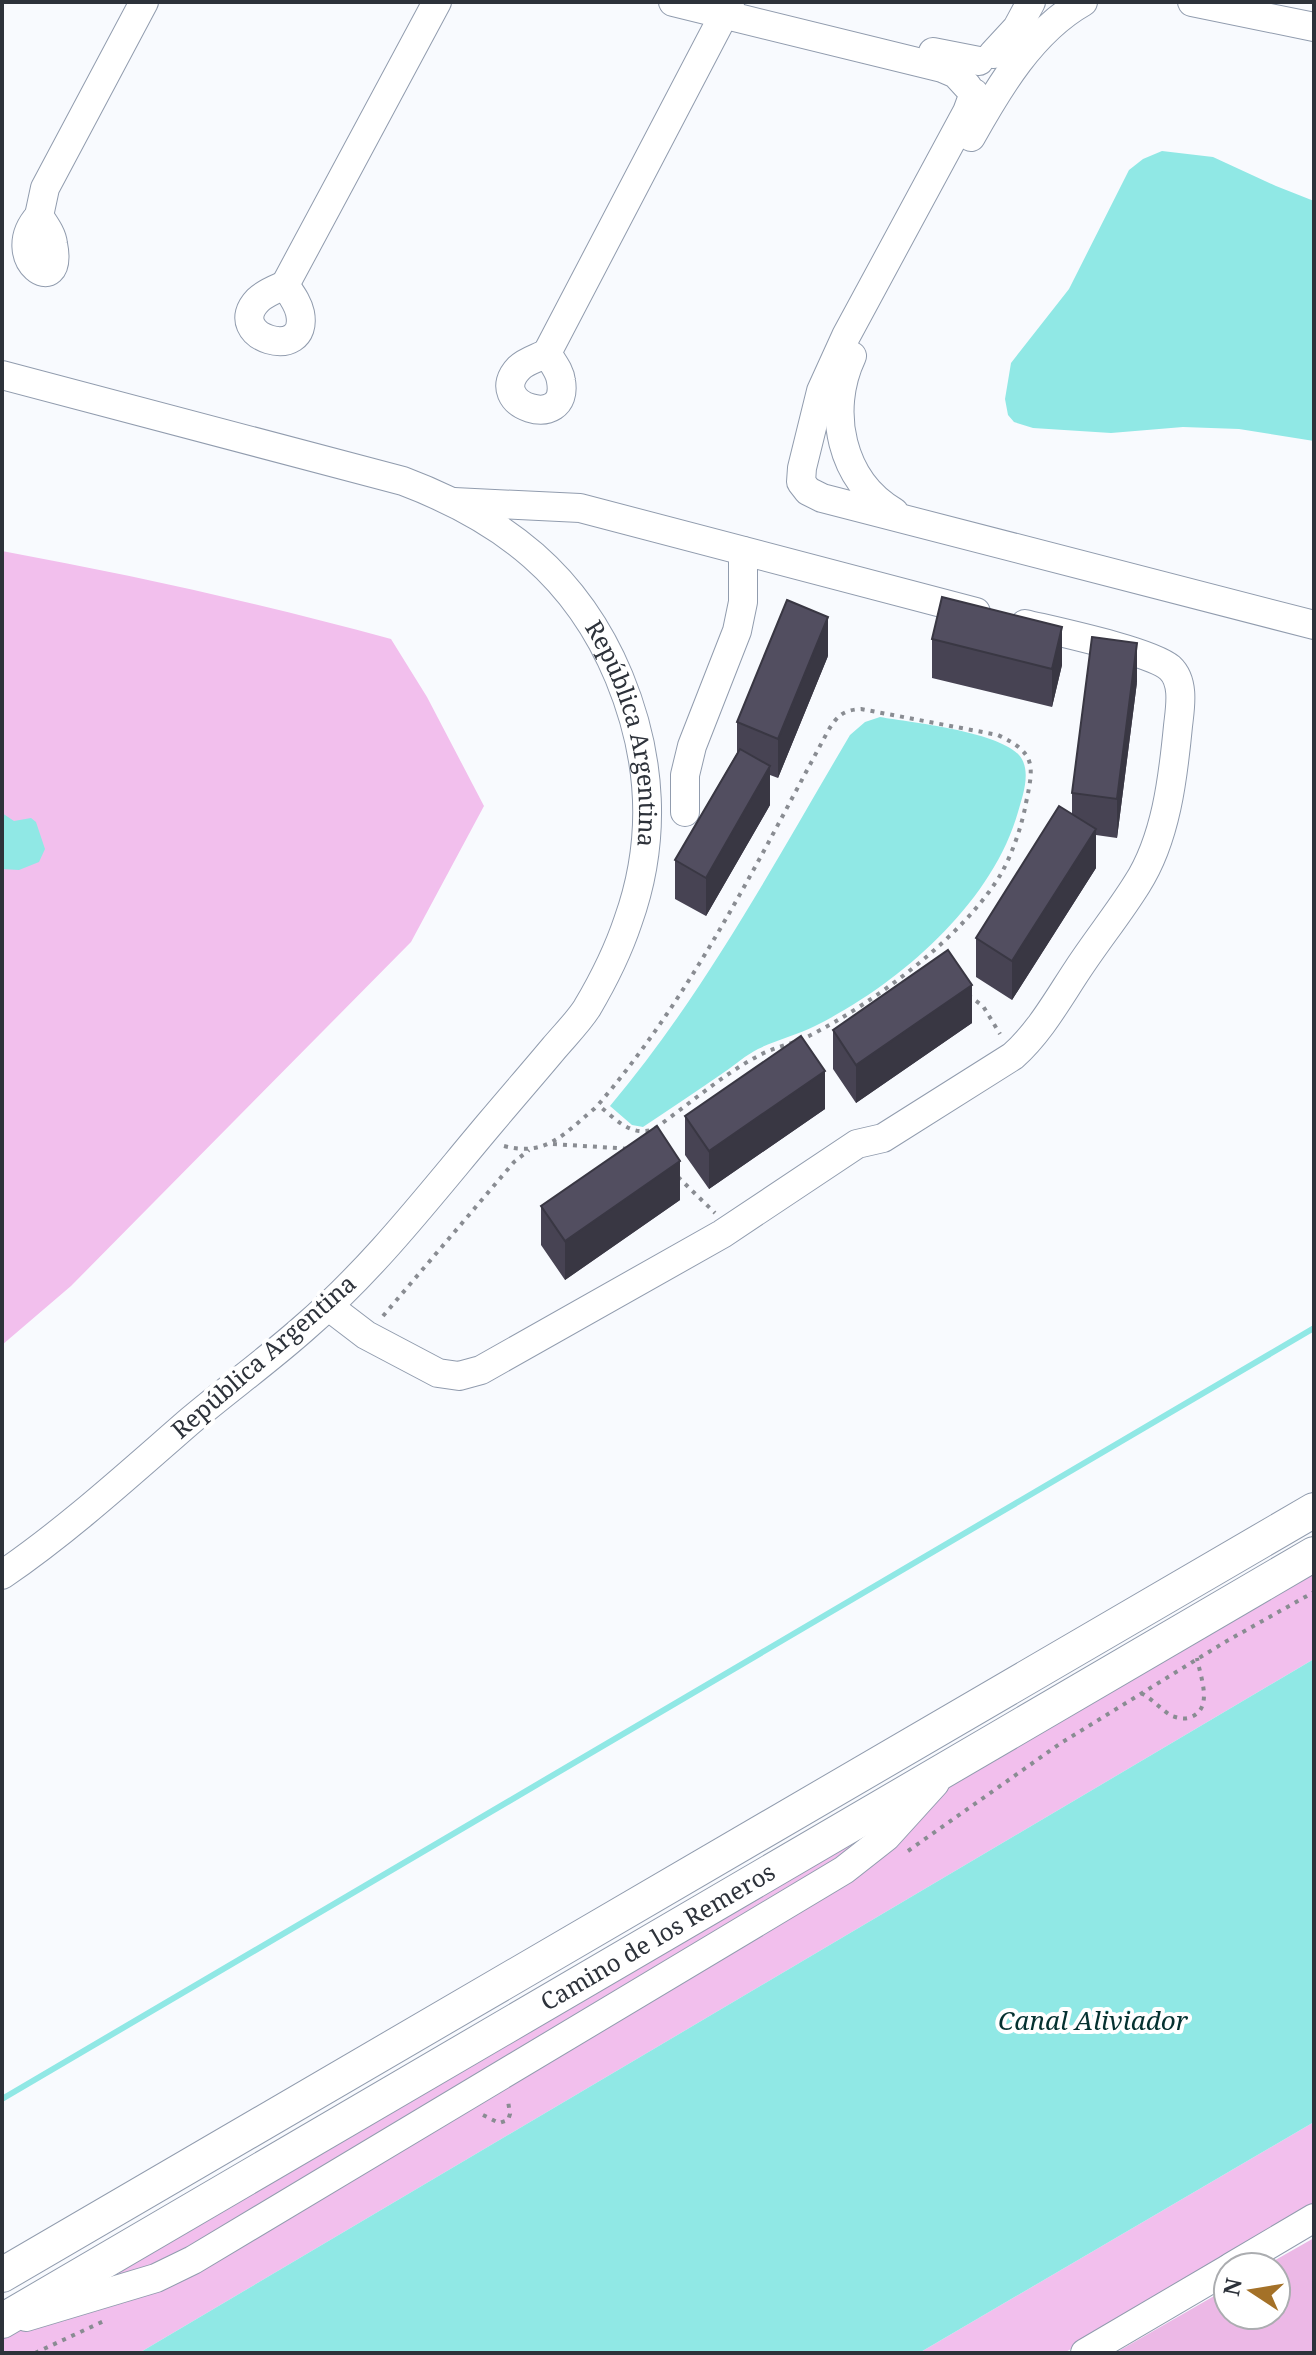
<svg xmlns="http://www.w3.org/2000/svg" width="1316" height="2355" font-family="'Noto Serif',serif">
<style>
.green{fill:#f2bfed}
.forest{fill:#ecb8e6}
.water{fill:#90e8e5}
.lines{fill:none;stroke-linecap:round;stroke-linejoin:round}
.stream{stroke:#90e8e5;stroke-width:6}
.minor-casing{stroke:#919cae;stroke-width:30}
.major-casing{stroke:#919cae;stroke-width:36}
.path{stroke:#898c92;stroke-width:4;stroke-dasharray:4 6;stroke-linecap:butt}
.minor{stroke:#fff;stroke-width:28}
.major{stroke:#fff;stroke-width:34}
.wall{fill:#474353}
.shaded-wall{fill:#393743}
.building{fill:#524e60;stroke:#393743;stroke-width:2}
.labels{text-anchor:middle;stroke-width:8;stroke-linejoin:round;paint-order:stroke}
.street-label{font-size:24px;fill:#2d323a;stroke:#fff}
.water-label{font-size:26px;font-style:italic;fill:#043130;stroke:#fff}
</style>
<rect width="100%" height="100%" fill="#f8fafe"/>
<path class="green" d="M2 551C133 575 262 604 391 639L427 697 484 806 411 942 71 1286 2 1345Z
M1314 1571V1659L139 2353H2V2339L312 2155Z
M1314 2122V2207L1064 2353H919Z"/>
<path class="forest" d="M1314 2238V2353H1115L1228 2288V2315H1276V2267H1263Z"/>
<path class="water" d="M1162 151 1213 157 1276 186 1314 201V441L1239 429 1183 427 1111 433 1064 430 1033 428 1014 422 1008 415 1005 399 1011 363 1069 289 1129 170 1143 159Z
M880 717C914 723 996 731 1019 755 1032 770 1023 795 1018 812 992 904 898 985 815 1026 797 1035 776 1040 758 1049 746 1055 735 1065 723 1073 697 1091 670 1109 643 1127L632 1125 610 1106C705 993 775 862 850 735L865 722Z
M2 813 14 821 31 818 36 822 45 849 39 862 19 870 2 869Z
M1314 1659V2122L919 2353H139Z"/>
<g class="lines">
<path class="stream" d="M2 2099 1314 1328"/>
<defs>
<g id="minor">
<path d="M673 2 942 68 956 74 967 86"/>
<path d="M1192 2 1314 27"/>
<path d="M933 52 979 61"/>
<path d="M993 54 1017 28 1031 2"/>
<path d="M974 93 967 112 846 336 821 391 802 468 801 482 808 491 822 498 1314 625"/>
<path d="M971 137C999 87 1032 31 1083 2"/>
<path d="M39 216 45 188 144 2"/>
<path d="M39 216C44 224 52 234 53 244 65 302 0 259 39 216Z"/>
<path d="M285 285 437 2"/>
<path d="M285 285C291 294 298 303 300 313 310 364 222 337 258 300 265 293 276 289 285 285Z"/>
<path d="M547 353 730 3"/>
<path d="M547 353C552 362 560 371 561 381 570 433 483 405 519 368 526 361 538 358 547 353Z"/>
<path d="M852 356C826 411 841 481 894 512"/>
<path id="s1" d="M2 375 403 481C504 519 577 576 619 677 652 757 657 840 628 921 618 951 603 981 587 1008 578 1022 565 1035 554 1048 534 1072 513 1096 492 1121 432 1192 375 1267 304 1328 268 1360 228 1389 190 1421 129 1474 69 1529 2 1575"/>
<path d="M454 502 580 508 976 612"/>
<path d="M685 812V775L692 746 737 631 743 602V551"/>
<path d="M328 1306 366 1335 438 1373 459 1376 481 1370 722 1234 857 1144 883 1138 1013 1056C1040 1032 1058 999 1078 969 1097 940 1119 913 1137 884 1166 839 1173 778 1178 726 1180 708 1185 682 1170 668 1150 651 1054 631 1025 624"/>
<path d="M1231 2267 1314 2218"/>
<path d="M26 2317 156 2278 193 2260 844 1870 886 1837 935 1783"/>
<path d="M1085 2353 1228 2269"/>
</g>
<g id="major">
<path d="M2 2275 1314 1510"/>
<path id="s2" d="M2 2321 1314 1554"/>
</g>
</defs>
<use href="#minor" class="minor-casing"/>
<use href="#major" class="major-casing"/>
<path class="path" d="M968 995 983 1006 1000 1034
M553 1144 631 1149
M504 1146C546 1157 564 1134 594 1109L598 1105C693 994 759 859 828 731 837 716 843 710 861 709L998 735C1036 753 1034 765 1026 803 1022 825 1013 852 1002 872 966 935 874 1003 809 1036 793 1044 774 1047 758 1056 722 1075 687 1106 654 1129 631 1138 615 1118 598 1105
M678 1177 715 1213
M383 1316 514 1162 529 1150
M1141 1693C1153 1699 1161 1710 1172 1716 1178 1718 1185 1720 1191 1717 1214 1708 1200 1676 1197 1658
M908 1851 1061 1743 1225 1642 1314 1592
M483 2115 499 2123 508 2120 510 2114 508 2101
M35 2353 104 2321"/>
<use href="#minor" class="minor"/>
<use href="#major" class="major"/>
</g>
<path class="wall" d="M932 639 1062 665 1052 707 932 678Z
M828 656 778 778 770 775V805L706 916 675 899V860L737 753V722Z
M1137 682 1117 838 1096 835V868L1012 1000 976 977V938L1072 814V793Z
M972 1023 856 1103 833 1069V1030Z
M825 1109 709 1189 685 1155V1116Z
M680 1200 565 1280 541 1245V1206Z"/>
<path class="shaded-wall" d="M828 617V656L778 778V739Z
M1062 627V665L1052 707V669Z
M1137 643V682L1117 838V799Z
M770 766V805L706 916V878Z
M1096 829V868L1012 1000V961Z
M972 985V1023L856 1103V1065Z
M825 1071V1109L709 1189V1151Z
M680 1161V1200L565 1280V1241Z"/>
<path class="building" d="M942 597 1062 627 1052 669 932 639Z
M787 600 828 617 778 739 737 722Z
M1092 637 1137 643 1117 799 1072 793Z
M740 749 770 766 706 878 675 860Z
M1059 806 1096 829 1012 961 976 938Z
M948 950 972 985 856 1065 833 1030Z
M801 1036 825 1071 709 1151 685 1116Z
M657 1126 680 1161 565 1241 541 1206Z"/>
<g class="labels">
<g class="street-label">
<text dy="8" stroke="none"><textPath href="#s1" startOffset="772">República Argentina</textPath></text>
<text transform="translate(264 1357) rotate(-41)" y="8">República Argentina</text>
<text dy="8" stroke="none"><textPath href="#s2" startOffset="760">Camino de los Remeros</textPath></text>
</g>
<g class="water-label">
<text x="1093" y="2030">Canal Aliviador</text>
</g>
</g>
<rect width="1316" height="2355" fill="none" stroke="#2d323a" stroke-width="8"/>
<g transform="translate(1252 2291) rotate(282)"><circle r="38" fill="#ffffff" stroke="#abadb0" stroke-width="2"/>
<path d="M0-6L14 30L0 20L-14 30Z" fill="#a47128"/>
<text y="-12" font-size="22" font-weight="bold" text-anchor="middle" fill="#2d323a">N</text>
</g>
</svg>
